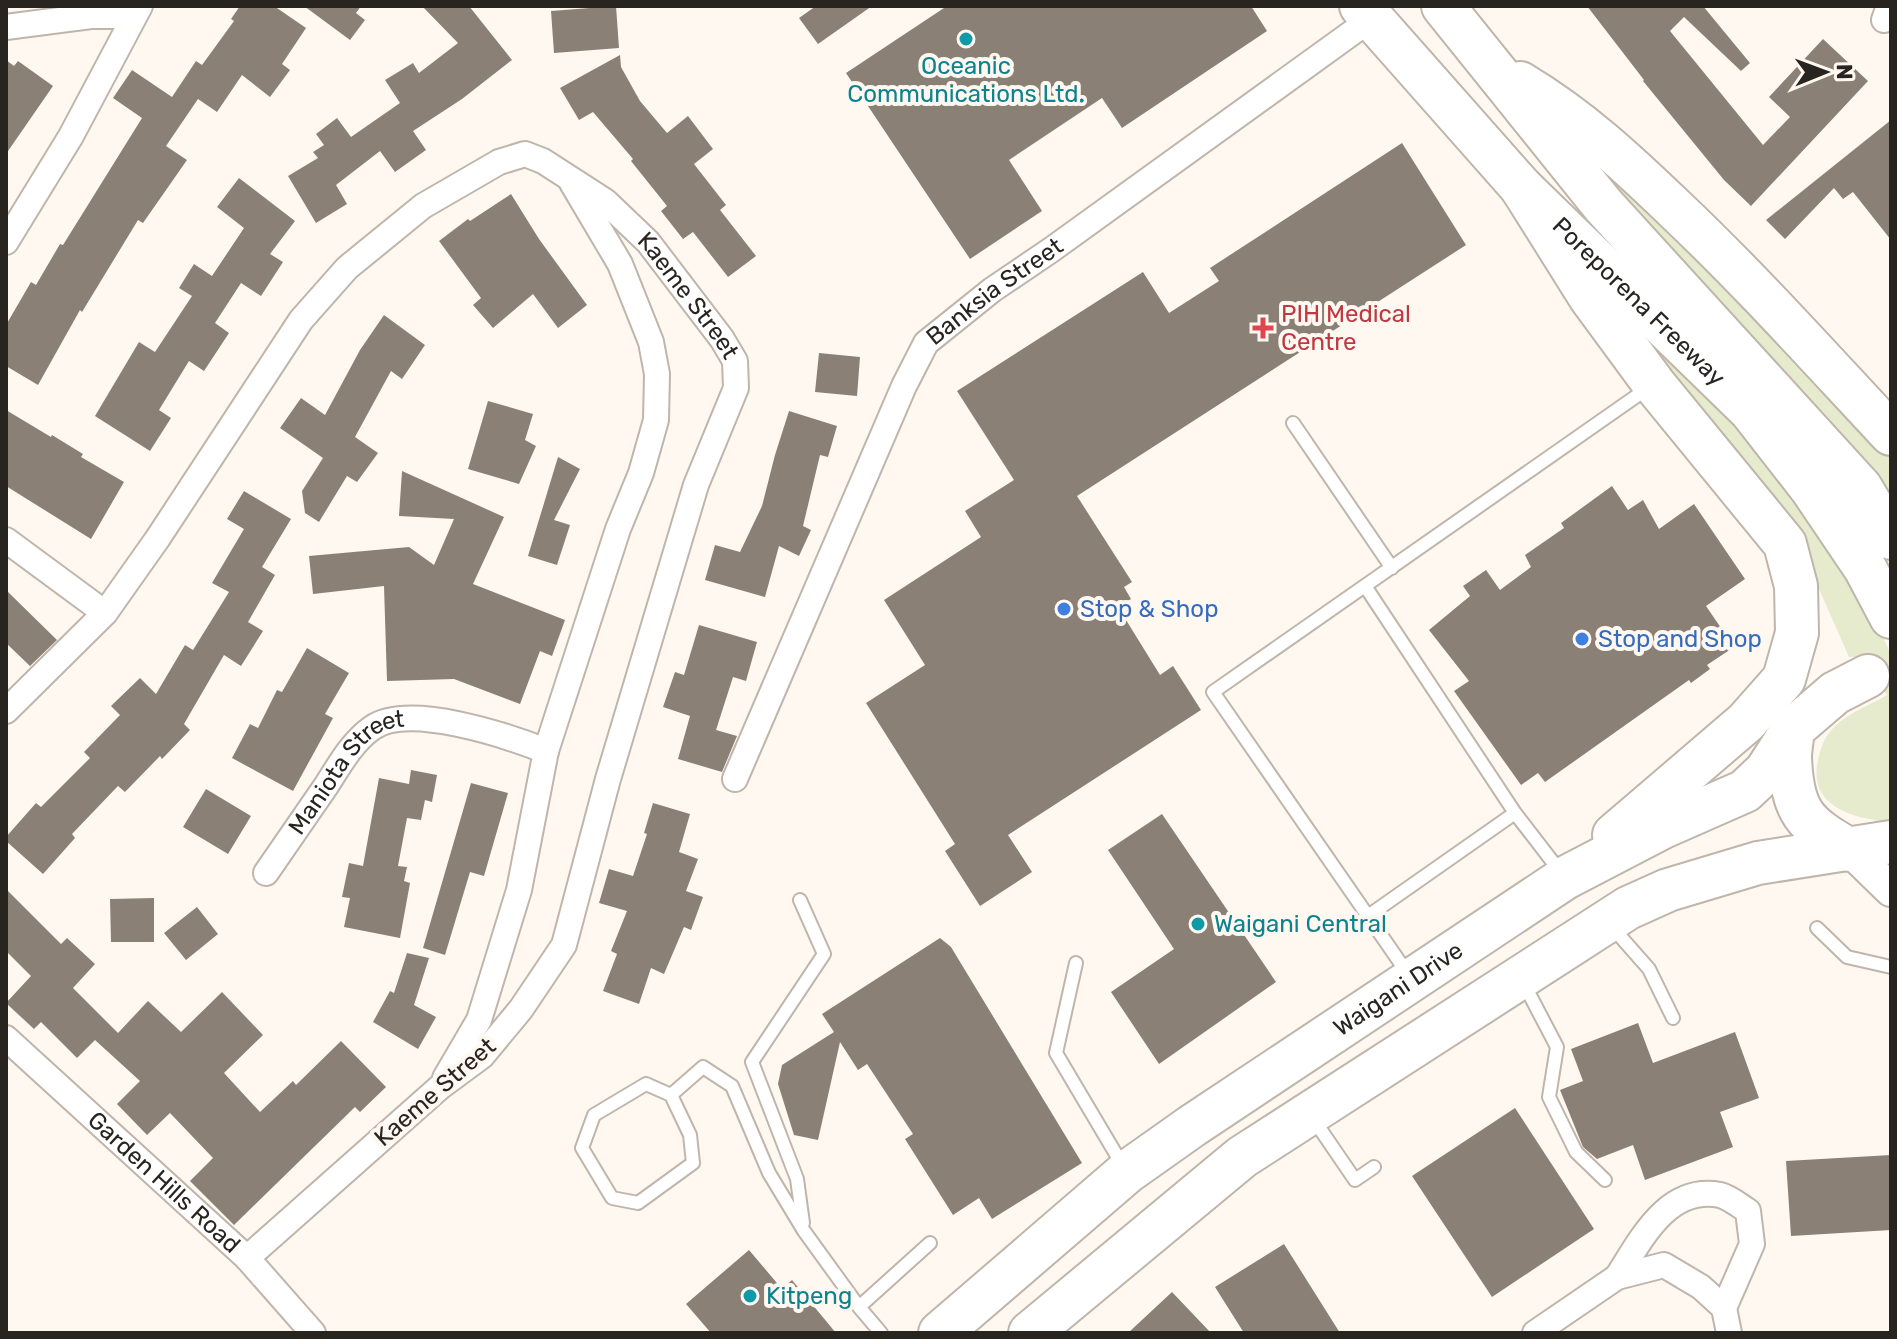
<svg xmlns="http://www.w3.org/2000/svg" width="1897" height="1339" font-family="Rubik,sans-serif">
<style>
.green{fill:#e6ebce}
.building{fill:#8a8076}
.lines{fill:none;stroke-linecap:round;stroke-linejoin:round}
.lane-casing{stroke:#bfb5aa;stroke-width:16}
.street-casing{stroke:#bfb5aa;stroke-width:28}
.secondary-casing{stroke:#bfb5aa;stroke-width:36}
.highway-casing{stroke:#bfb5aa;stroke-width:46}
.lane{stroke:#fff;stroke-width:12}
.street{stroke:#fff;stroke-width:24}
.secondary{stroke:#fff;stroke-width:32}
.highway{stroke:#fff;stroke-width:42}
.culture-dot{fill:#0f9aa8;stroke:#fff8f1;stroke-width:3}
.health-dot{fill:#e0444e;stroke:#fff8f1;stroke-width:3}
.shop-dot{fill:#3f7fe0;stroke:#fff8f1;stroke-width:3}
.labels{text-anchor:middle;stroke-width:8;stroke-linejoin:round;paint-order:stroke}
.culture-label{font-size:24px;fill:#0d838f;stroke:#fff8f1;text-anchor:start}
.street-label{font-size:24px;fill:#282420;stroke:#fff8f1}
.health-label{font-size:24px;fill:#be3a42;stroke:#fff8f1;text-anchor:start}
.shop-label{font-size:24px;fill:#366cbe;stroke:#fff8f1;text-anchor:start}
</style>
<rect width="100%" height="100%" fill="#fff8f1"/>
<path class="green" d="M1546 104 1891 449V516Z
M1598 291 1700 387 1750 442 1811 518 1866 603 1891 654V822C1855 819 1807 807 1818 760 1821 747 1824 737 1834 727 1848 713 1870 705 1887 695L1859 657H1849L1804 555Z"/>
<path class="building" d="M240 6H274L306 28 282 64 290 70 270 97 242 75 217 112 198 99 166 146 187 160 143 223 138 220 82 312 80 310 38 385 6 366V325L31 282 36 285 60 244 63 245 142 118 113 98 132 70 172 97 196 61 202 65 234 21 231 19Z
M304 6H361L356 13 365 20 350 40Z
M422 6H469L512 60 462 99 413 131 426 150 395 172 380 151 336 185 347 204 316 223 288 176 318 158 313 152 324 145 316 134 337 118 351 137 400 103 385 80 413 63 419 73 458 43Z
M616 6 619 48 554 53 551 11Z
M816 6H872L818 44 799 18Z
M947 6H1251L1267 31 1122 128 1102 98 1009 160 1042 211 970 259 846 73Z
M1587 6H1703L1750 63 1741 71 1684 17 1670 31 1763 145 1790 117 1769 97 1823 39 1868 81 1751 206 1724 180 1643 81 1644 80Z
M620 55 621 67 640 101 667 133 688 116 713 149 694 164 726 205 720 210 756 256 728 277 693 232 683 239 661 211 667 206 631 161 633 159 593 112 579 120 560 88Z
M6 60 14 66 18 61 53 86 6 154Z
M1891 120V240L1853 192 1843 199 1834 188 1785 239 1766 220Z
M1402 143 1466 245 1077 496 1132 582 1124 587 1131 599 1118 607 1160 675 1173 666 1201 710 1008 835 1032 872 980 906 945 851 955 844 866 703 925 665 884 600 981 537 965 511 1014 480 957 391 1143 272 1169 313 1219 281 1210 268Z
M239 178 295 221 270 254 283 262 261 296 241 283 215 323 229 333 204 371 189 361 159 410 171 418 150 451 95 416 139 342 155 352 192 296 179 288 194 264 212 276 244 228 217 207Z
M511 194 539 239 587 305 558 328 533 294 493 328 473 305 481 298 439 241 468 219 470 221Z
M384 315 425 345 402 379 391 371 355 437 378 453 357 482 347 476 319 522 305 513 302 491 323 458 280 428 301 398 325 415 360 350Z
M819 353 860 357 857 396 815 392Z
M488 401 533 414 525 440 536 446 519 484 468 469Z
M6 410 51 437 52 435 83 454 81 457 124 482 91 539 6 486Z
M789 411 837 426 828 457 820 455 803 526 811 530 799 556 779 546 765 597 705 580 715 545 740 552 762 506 775 455Z
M558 457 580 469 554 520 570 525 557 565 528 556Z
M402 471 504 517 473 584 565 620 552 656 540 651 520 704 454 679 387 681 384 586 313 594 309 556 409 547 434 565 454 519 399 516Z
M1612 486 1628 510 1643 500 1659 529 1694 504 1745 579 1706 606 1734 647 1707 665 1710 669 1691 683 1689 680 1545 782 1538 773 1521 785 1454 691 1469 681 1429 630 1470 596 1463 586 1486 570 1500 590 1531 567 1525 555 1564 528 1561 523Z
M244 491 291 519 262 567 275 575 248 622 263 631 241 666 224 655 184 724 190 730 162 759 160 756 125 792 118 786 72 834 75 838 43 874 6 841V837L36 803 41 807 90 758 84 752 120 715 111 706 140 678 156 694 185 645 193 650 229 592 212 583 244 529 227 519Z
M6 590 57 640 30 666 6 643Z
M699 625 757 642 746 681 733 677 716 730 737 736 722 772 678 759 690 716 663 707 675 672 684 675Z
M307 648 349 673 325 714 333 718 293 791 232 758 250 724 258 728 277 690 282 692Z
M411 770 437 775 432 802 425 800 421 820 407 818 398 866 407 867 404 881 410 883 400 938 344 927 350 898 342 897 349 863 363 866 379 778 409 784Z
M471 783 508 793 484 876 470 872 445 955 423 948Z
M206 789 251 816 228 854 183 827Z
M653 803 690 814 679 852 698 859 686 891 703 897 691 930 684 927 664 974 651 968 639 1004 603 991 617 954 611 951 627 911 599 903 609 869 633 876 647 834 644 833Z
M1162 814 1276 982 1159 1064 1111 992 1174 949 1108 850Z
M6 889 61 944 67 938 95 964 73 988 118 1033 148 1001 181 1032 222 992 263 1035 224 1073 260 1112 293 1081 296 1085 341 1041 386 1087 360 1112 355 1107 234 1225 190 1181 213 1158 170 1113 147 1135 117 1104 140 1081 95 1040 77 1058 41 1022 34 1029 6 1003 31 976 6 951Z
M154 898V942H111L110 899Z
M197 907 218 934 186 960 164 933Z
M940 938 951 947 1082 1163 992 1219 979 1198 953 1215 905 1139 913 1134 867 1064 858 1070 840 1042 818 1140 794 1135 778 1084 782 1065 834 1032 822 1014Z
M407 953 429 958 414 1005 436 1017 418 1049 373 1022 390 991 394 993Z
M1638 1023 1653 1063 1735 1032 1759 1098 1720 1112 1733 1147 1645 1180 1633 1145 1597 1159 1583 1147 1560 1090 1583 1081 1571 1049Z
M1515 1108 1594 1229 1492 1297 1412 1176Z
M1891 1155V1230L1791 1236 1786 1161Z
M1284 1244 1340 1333H1244L1215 1287Z
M749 1250 782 1289 792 1280 836 1333H711L686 1304Z
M1172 1292 1211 1333H1128Z"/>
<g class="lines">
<defs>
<path id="lane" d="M1293 423 1392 568
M1365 586 1515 813 1562 874
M800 900 824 954 752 1062 797 1179 803 1223
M1368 916 1515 813
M1612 927 1649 969 1673 1018
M1817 928 1847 957 1891 967
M1076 963 1056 1053 1123 1166
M1408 974 1213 692 1648 388
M1523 982 1557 1047 1549 1097 1576 1152 1605 1180
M671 1095 646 1084 594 1115 582 1148 612 1198 638 1203 693 1163 690 1135 671 1095 703 1067 732 1086 769 1173 804 1231 859 1307
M1314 1120 1355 1180 1374 1167
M881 1333 859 1307 930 1243"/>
<g id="street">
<path d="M1884 20 1889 6"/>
<path d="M6 27 91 16H134"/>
<path d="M6 242 71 136 140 6"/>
<path d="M6 540 105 613"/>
<path id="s1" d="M6 711 105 613 158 538 301 320 347 268 423 206 499 162 525 154 543 161 605 201 648 242 722 339 735 361 736 388 696 485 608 779 564 945 521 1009 482 1056 440 1087 247 1258"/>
<path id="s2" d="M735 779 904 386 926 343 992 290 1051 250 1371 19"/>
<path id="s3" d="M266 873C286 844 306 815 326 786 339 766 352 742 372 728 408 702 508 736 546 751"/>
<path id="s4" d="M6 1038 247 1258 313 1333"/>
<path d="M445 1078 479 1020 519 890 546 751 618 529 641 473 656 420 657 374 651 342 620 264 572 183"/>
<path d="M1617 1277C1641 1240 1667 1185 1720 1195 1729 1197 1740 1206 1748 1211L1752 1244 1724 1308"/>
<path d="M1535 1333 1617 1277 1664 1265 1701 1287 1724 1308 1729 1333"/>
</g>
<path id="secondary" d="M1850 850 1891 890"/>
<g id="highway">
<path id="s5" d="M1361 6 1521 187 1751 411 1811 488 1865 568 1891 617"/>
<path d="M1443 6 1603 205 1861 488 1891 538"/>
<path d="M1520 83C1580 119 1625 161 1675 209 1751 281 1820 358 1891 434"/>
<path d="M1521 187 1590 297 1654 384 1785 544 1796 586 1797 633 1784 679 1746 722 1614 835"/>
<path d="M1793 726C1793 736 1790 747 1790 757 1792 812 1804 824 1850 850"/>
<path id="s6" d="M940 1333 1127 1172 1192 1126 1565 878 1661 828 1745 791 1766 771 1793 729 1835 693 1868 676"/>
<path d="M1030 1333 1242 1157 1628 908 1668 890 1758 863 1891 842"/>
</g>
</defs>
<use href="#lane" class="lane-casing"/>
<use href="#street" class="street-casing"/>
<use href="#secondary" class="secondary-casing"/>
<use href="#highway" class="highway-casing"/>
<use href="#lane" class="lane"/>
<use href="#street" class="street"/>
<use href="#secondary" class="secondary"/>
<use href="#highway" class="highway"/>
</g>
<g class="culture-dot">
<circle cx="966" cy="39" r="8"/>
<circle cx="1198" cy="924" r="8"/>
<circle cx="750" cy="1296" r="8"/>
</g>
<path class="health-dot" d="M1259 316h8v8h8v8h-8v8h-8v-8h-8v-8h8z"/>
<g class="shop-dot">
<circle cx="1064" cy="609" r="8"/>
<circle cx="1582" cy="639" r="8"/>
</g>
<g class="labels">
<g class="culture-label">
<text x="966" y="74" text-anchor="middle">Oceanic<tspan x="966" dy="28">Communications Ltd.</tspan></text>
<text x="1214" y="932">Waigani Central</text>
<text x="766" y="1304">Kitpeng</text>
</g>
<g class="street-label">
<text dy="8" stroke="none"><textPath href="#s2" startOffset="562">Banksia Street</textPath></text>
<text dy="8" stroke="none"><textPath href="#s1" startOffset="994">Kaeme Street</textPath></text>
<text dy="8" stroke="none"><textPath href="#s5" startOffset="406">Poreporena Freeway</textPath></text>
<text dy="8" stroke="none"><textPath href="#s3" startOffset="132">Maniota Street</textPath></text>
<text dy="8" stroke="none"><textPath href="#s6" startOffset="574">Waigani Drive</textPath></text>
<text transform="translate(435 1092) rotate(-41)" y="8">Kaeme Street</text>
<text dy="8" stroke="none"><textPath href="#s4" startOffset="214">Garden Hills Road</textPath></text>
</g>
<g class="health-label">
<text x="1281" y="322">PIH Medical<tspan x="1281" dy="28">Centre</tspan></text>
</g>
<g class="shop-label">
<text x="1080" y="617">Stop &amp; Shop</text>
<text x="1598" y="647">Stop and Shop</text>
</g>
</g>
<rect width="1897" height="1339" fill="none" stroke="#282420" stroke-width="16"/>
<g transform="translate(1825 72) rotate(89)" stroke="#fff8f1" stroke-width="6" paint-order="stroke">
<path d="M0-6L14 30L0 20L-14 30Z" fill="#282420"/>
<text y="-12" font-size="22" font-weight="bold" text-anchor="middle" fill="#282420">N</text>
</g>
</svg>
